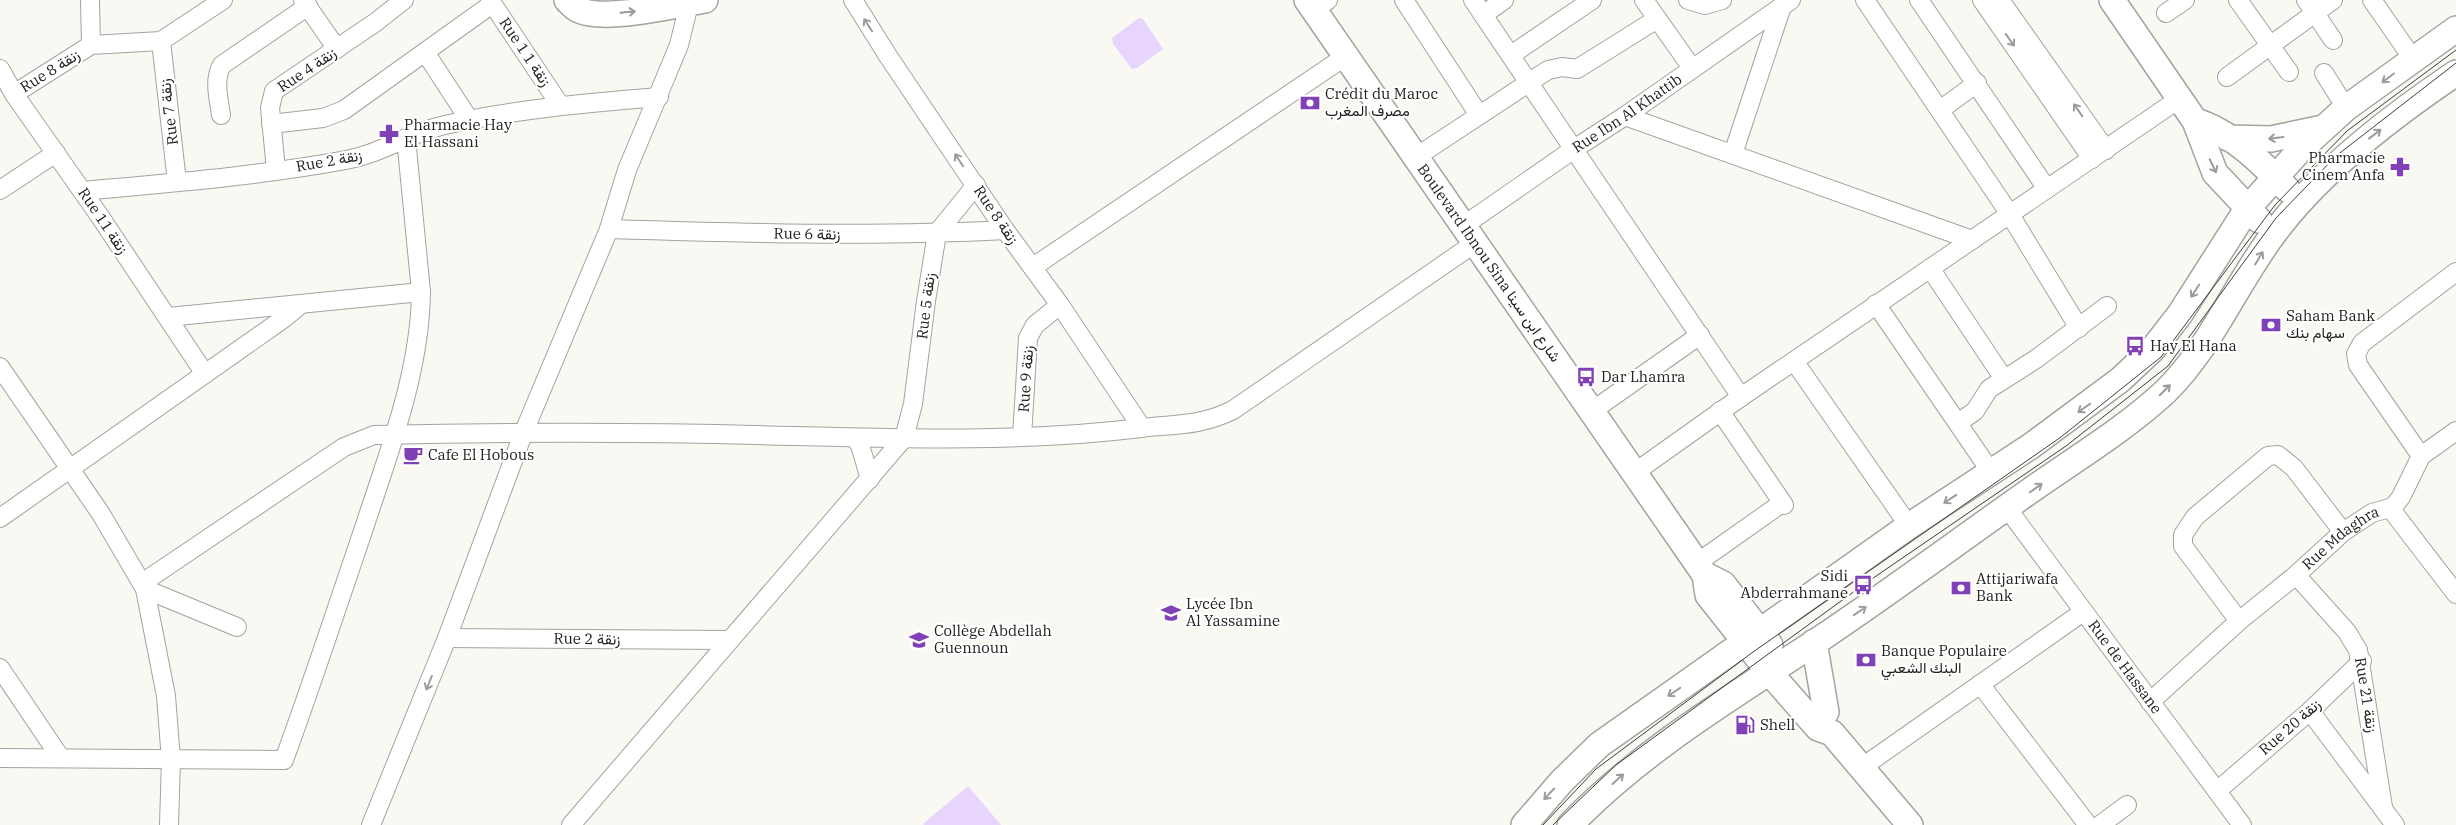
<svg xmlns="http://www.w3.org/2000/svg" width="2456" height="825" font-family="'IBM Plex Serif',Vazirmatn,serif">
<style>
.green{fill:#e7d5fe}
.lines{fill:none;stroke-linecap:round;stroke-linejoin:round}
.street-casing{stroke:#a5a39f;stroke-width:20}
.secondary-casing{stroke:#a5a39f;stroke-width:28}
.street{stroke:#fff;stroke-width:18}
.secondary{stroke:#fff;stroke-width:25}
.tram{stroke:#3e3d3c;stroke-width:1}
.oneway{stroke:#9c9c9b}
.labels{text-anchor:middle;stroke-width:4;stroke-linejoin:round;paint-order:stroke}
.street-label{font-size:15px;fill:#232221;stroke:#fff}
.poi-label{font-size:15px;fill:#232221;stroke:#fff;text-anchor:start}
</style>
<rect width="100%" height="100%" fill="#faf8f2"/>
<path class="green" d="M1139 18 1143 19 1163 49 1137 68 1132 69 1113 44 1112 38Z
M968 786 1001 825H924L923 824Z"/>
<g class="lines">
<defs>
<g id="street">
<path d="M90 0 91 45"/>
<path d="M303 0 337 49"/>
<path d="M490 0 560 105"/>
<path d="M853 0 888 56 1005 230 1060 305 1142 428"/>
<path d="M1404 0 1479 115"/>
<path d="M1473 0 1741 397"/>
<path d="M1644 0 1692 68"/>
<path d="M1688 0 1705 5 1722 0"/>
<path d="M1865 0 2009 213 2079 328"/>
<path d="M1919 0 2047 189"/>
<path d="M1982 0 2092 159"/>
<path d="M2000 0 2106 150"/>
<path d="M2238 0 2289 72"/>
<path d="M2306 0 2333 40"/>
<path d="M2372 0 2413 59"/>
<path d="M1314 10 1328 0"/>
<path d="M2166 13 2185 0"/>
<path d="M1483 15 1504 0"/>
<path d="M161 41 177 182"/>
<path d="M425 52 470 121"/>
<path d="M1511 55 1592 0"/>
<path d="M0 69 14 94 101 218 205 374"/>
<path d="M2324 73 2346 108"/>
<path d="M2227 77 2333 0"/>
<path d="M14 94 91 45 161 41 223 0"/>
<path d="M1940 110 1977 83"/>
<path d="M221 115C219 99 213 80 222 65L308 6"/>
<path d="M1625 116 1972 240"/>
<path d="M271 124 323 118 344 110 492 4"/>
<path d="M1733 154 1782 6"/>
<path d="M1416 157 1548 70 1562 67 1577 69 1657 19"/>
<path d="M276 170 270 108 274 91 376 22 404 0"/>
<path d="M0 190 56 153"/>
<path d="M83 191C170 183 259 176 346 160 383 153 409 133 445 125 516 109 587 103 659 97"/>
<path id="s1" d="M1463 226 1574 149 1625 116 1791 0"/>
<path d="M609 229C741 233 873 237 1005 230"/>
<path d="M1033 267 1346 56"/>
<path d="M1930 268 2004 379"/>
<path d="M1876 304 1991 472"/>
<path d="M168 317 421 292"/>
<path d="M1794 361 1909 526"/>
<path d="M0 367 101 514 145 589 166 696 171 760 169 825"/>
<path d="M1592 411 1700 335"/>
<path d="M1720 411 1784 505"/>
<path d="M1958 423 1975 411 1989 389 2036 359 2107 306"/>
<path d="M1022 437 1028 338 1035 325 1060 305"/>
<path d="M855 438 860 445 870 479"/>
<path d="M2421 456 2358 365 2356 354 2362 343 2456 272"/>
<path d="M1634 473 1741 397 2179 99"/>
<path id="s2" d="M2007 508 2242 825"/>
<path d="M2390 508 2456 594"/>
<path d="M0 518 283 319 300 305"/>
<path d="M1697 563 1782 503"/>
<path d="M2296 575 2347 632 2358 650 2383 807"/>
<path d="M142 583 344 447 374 435C514 432 655 432 794 436 910 439 1026 442 1141 428 1175 424 1201 426 1233 410L1475 243"/>
<path d="M145 589 237 627"/>
<path d="M2239 621 2183 546V535L2195 517 2268 456 2278 455 2294 468 2343 532"/>
<path d="M447 638 728 640"/>
<path d="M0 668 60 757"/>
<path d="M1980 684 2088 825"/>
<path id="s3" d="M2150 702 2239 621 2296 575 2343 532 2372 513 2393 507 2401 497 2421 456 2456 431"/>
<path d="M2310 711 2395 825"/>
<path d="M0 758 284 760C312 684 337 607 363 531 388 454 420 374 421 292L406 138"/>
<path d="M1861 768 2083 612"/>
<path d="M2217 791 2310 711 2362 661"/>
<path d="M371 825 447 638 523 434 609 229 627 170 679 45 690 0"/>
<path d="M571 825 904 438 913 404 926 301 937 233 976 185"/>
<path d="M2100 825 2127 805"/>
</g>
<path id="secondary" d="M567 0C571 4 574 8 579 10 604 22 676 5 705 0
M1307 0 1705 575 1708 595 1769 672 1818 728 1832 733 1910 825
M2112 0 2195 121 2215 173 2259 220
M2195 121C2230 131 2262 163 2287 189
M2228 138 2271 139 2323 128
M1705 575 1723 584 1770 645
M1814 642 1826 712
M1524 825 1562 781 1599 745 1909 526 2031 446 2120 380 2152 350 2163 336 2180 314 2247 209 2300 150 2346 108 2456 29
M1570 825C1642 750 1734 696 1820 639 1893 590 1964 537 2037 486 2080 456 2126 428 2165 392 2212 346 2236 283 2275 232 2321 170 2392 116 2456 73"/>
</defs>
<use href="#street" class="street-casing"/>
<use href="#secondary" class="secondary-casing"/>
<use href="#street" class="street"/>
<use href="#secondary" class="secondary"/>
<path class="tram" d="M1543 825 1596 769 1753 652 2061 437 2161 357 2275 205 2347 131 2456 50
M1553 825 1616 765 1863 585 2066 446 2168 366 2276 218 2336 156 2456 63"/>
</g>
<defs><path id="oneway-shaft" d="M-6 0H5M1.5-3L5.5 0L1.5 3" fill="none" stroke-width="1.6" stroke-linecap="round" stroke-linejoin="round" transform="scale(1.25)"/></defs>
<g class="oneway">
<use href="#oneway-shaft" transform="translate(628 12) rotate(-6)"/>
<use href="#oneway-shaft" transform="translate(868 25) rotate(-123)"/>
<use href="#oneway-shaft" transform="translate(2010 40) rotate(55)"/>
<use href="#oneway-shaft" transform="translate(2388 78) rotate(143)"/>
<use href="#oneway-shaft" transform="translate(2078 110) rotate(-125)"/>
<use href="#oneway-shaft" transform="translate(2375 134) rotate(-38)"/>
<use href="#oneway-shaft" transform="translate(2276 138) rotate(173)"/>
<use href="#oneway-shaft" transform="translate(959 160) rotate(-124)"/>
<use href="#oneway-shaft" transform="translate(2213 166) rotate(64)"/>
<use href="#oneway-shaft" transform="translate(2259 258) rotate(-59)"/>
<use href="#oneway-shaft" transform="translate(2195 291) rotate(123)"/>
<use href="#oneway-shaft" transform="translate(2165 390) rotate(-45)"/>
<use href="#oneway-shaft" transform="translate(2084 408) rotate(145)"/>
<use href="#oneway-shaft" transform="translate(2036 488) rotate(-35)"/>
<use href="#oneway-shaft" transform="translate(1950 499) rotate(147)"/>
<use href="#oneway-shaft" transform="translate(1860 611) rotate(-34)"/>
<use href="#oneway-shaft" transform="translate(429 683) rotate(112)"/>
<use href="#oneway-shaft" transform="translate(1674 692) rotate(146)"/>
<use href="#oneway-shaft" transform="translate(1618 779) rotate(-42)"/>
<use href="#oneway-shaft" transform="translate(1549 794) rotate(133)"/>
</g>
<defs>
<symbol id="bank-bare" viewBox="-9 -9 18 18"><path d="M-6-4H6V4H-6ZM0-2.3a2.3 2.3 0 1 0 0 4.6a2.3 2.3 0 1 0 0-4.6Z" fill="#8041b7" stroke="#fff" stroke-width="2.5" paint-order="stroke"/></symbol>
<symbol id="pharmacy-bare" viewBox="-9 -9 18 18"><path d="M-2-6h4v4h4v4h-4v4h-4v-4h-4v-4h4Z" fill="#8041b7" stroke="#fff" stroke-width="2.5" paint-order="stroke"/></symbol>
<symbol id="bus-bare" viewBox="-9 -9 18 18"><path d="M-5-6H5V4H4V6H2V4H-2V6H-4V4H-5ZM-3.5-4V0h7V-4ZM-3.5 1.2v1.5H-2V1.2ZM2 1.2v1.5H3.5V1.2Z" fill="#8041b7" stroke="#fff" stroke-width="2.5" paint-order="stroke"/></symbol>
<symbol id="cafe-bare" viewBox="-9 -9 18 18"><path d="M-5.5-4.5H6V0H3Q3 3.5 0 3.5H-2.5Q-5.5 3.5-5.5 0ZM3-3.2v2h1.7v-2ZM-6 4.5H4V6H-6Z" fill="#8041b7" stroke="#fff" stroke-width="2.5" paint-order="stroke"/></symbol>
<symbol id="school-bare" viewBox="-9 -9 18 18"><path d="M0-5L7-2L0 1L-7-2ZM-4 1L0 2.5L4 1V4Q0 6-4 4Z" fill="#8041b7" stroke="#fff" stroke-width="2.5" paint-order="stroke"/></symbol>
<symbol id="fuel-bare" viewBox="-9 -9 18 18"><path d="M-5.5-6h7V0h2V4h1.3V-2.5L3-4.5l.8-.8L6-3V5H2.5V1h-1V6h-7ZM-4.2-4.7v3.2H.2V-4.7Z" fill="#8041b7" stroke="#fff" stroke-width="2.5" paint-order="stroke"/></symbol>
</defs>
<g fill-rule="evenodd">
<use href="#bank-bare" x="1296" y="89" width="28" height="28"/>
<use href="#pharmacy-bare" x="375" y="120" width="28" height="28"/>
<use href="#pharmacy-bare" x="2386" y="153" width="28" height="28"/>
<use href="#bank-bare" x="2257" y="311" width="28" height="28"/>
<use href="#bus-bare" x="2121" y="332" width="28" height="28"/>
<use href="#bus-bare" x="1572" y="363" width="28" height="28"/>
<use href="#cafe-bare" x="399" y="441" width="28" height="28"/>
<use href="#bus-bare" x="1849" y="571" width="28" height="28"/>
<use href="#bank-bare" x="1947" y="574" width="28" height="28"/>
<use href="#school-bare" x="1157" y="599" width="28" height="28"/>
<use href="#school-bare" x="905" y="626" width="28" height="28"/>
<use href="#bank-bare" x="1852" y="646" width="28" height="28"/>
<use href="#fuel-bare" x="1731" y="711" width="28" height="28"/>
</g>
<g class="labels">
<g class="street-label">
<text transform="translate(525 52) rotate(56)" y="5">Rue 1 زنقة 1</text>
<text transform="translate(307 70) rotate(-34)" y="5">Rue 4 زنقة</text>
<text transform="translate(50 71) rotate(-32)" y="5">Rue 8 زنقة</text>
<text transform="translate(169 112) rotate(-97)" y="5">Rue 7 زنقة</text>
<text dy="5" stroke="none"><textPath href="#s1" startOffset="199">Rue Ibn Al Khattib</textPath></text>
<text transform="translate(329 161) rotate(-10)" y="5">Rue 2 زنقة</text>
<text transform="translate(996 215) rotate(56)" y="5">Rue 8 زنقة</text>
<text transform="translate(103 221) rotate(56)" y="5">Rue 11 زنقة</text>
<text transform="translate(807 234) rotate(1)" y="5">Rue 6 زنقة</text>
<text transform="translate(1489 263) rotate(55)" y="5">Boulevard Ibnou Sina شارع ابن سينا</text>
<text transform="translate(926 306) rotate(-83)" y="5">Rue 5 زنقة</text>
<text transform="translate(1026 379) rotate(-86)" y="5">Rue 9 زنقة</text>
<text dy="5" stroke="none"><textPath href="#s3" startOffset="252">Rue Mdaghra</textPath></text>
<text transform="translate(587 639) rotate(1)" y="5">Rue 2 زنقة</text>
<text dy="5" stroke="none"><textPath href="#s2" startOffset="198">Rue de Hassane</textPath></text>
<text transform="translate(2366 695) rotate(81)" y="5">Rue 21 زنقة</text>
<text transform="translate(2290 727) rotate(-41)" y="5">Rue 20 زنقة</text>
</g>
<g class="poi-label">
<text x="1325" y="99">Crédit du Maroc<tspan x="1325" dy="17">مصرف المغرب</tspan></text>
<text x="404" y="130">Pharmacie Hay<tspan x="404" dy="17">El Hassani</tspan></text>
<text x="2385" y="163" text-anchor="end">Pharmacie<tspan x="2385" dy="17">Cinem Anfa</tspan></text>
<text x="2286" y="321">Saham Bank<tspan x="2286" dy="17">سهام بنك</tspan></text>
<text x="2150" y="351">Hay El Hana</text>
<text x="1601" y="382">Dar Lhamra</text>
<text x="428" y="460">Cafe El Hobous</text>
<text x="1848" y="581" text-anchor="end">Sidi<tspan x="1848" dy="17">Abderrahmane</tspan></text>
<text x="1976" y="584">Attijariwafa<tspan x="1976" dy="17">Bank</tspan></text>
<text x="1186" y="609">Lycée Ibn<tspan x="1186" dy="17">Al Yassamine</tspan></text>
<text x="934" y="636">Collège Abdellah<tspan x="934" dy="17">Guennoun</tspan></text>
<text x="1881" y="656">Banque Populaire<tspan x="1881" dy="17">البنك الشعبي</tspan></text>
<text x="1760" y="730">Shell</text>
</g>
</g>
</svg>
